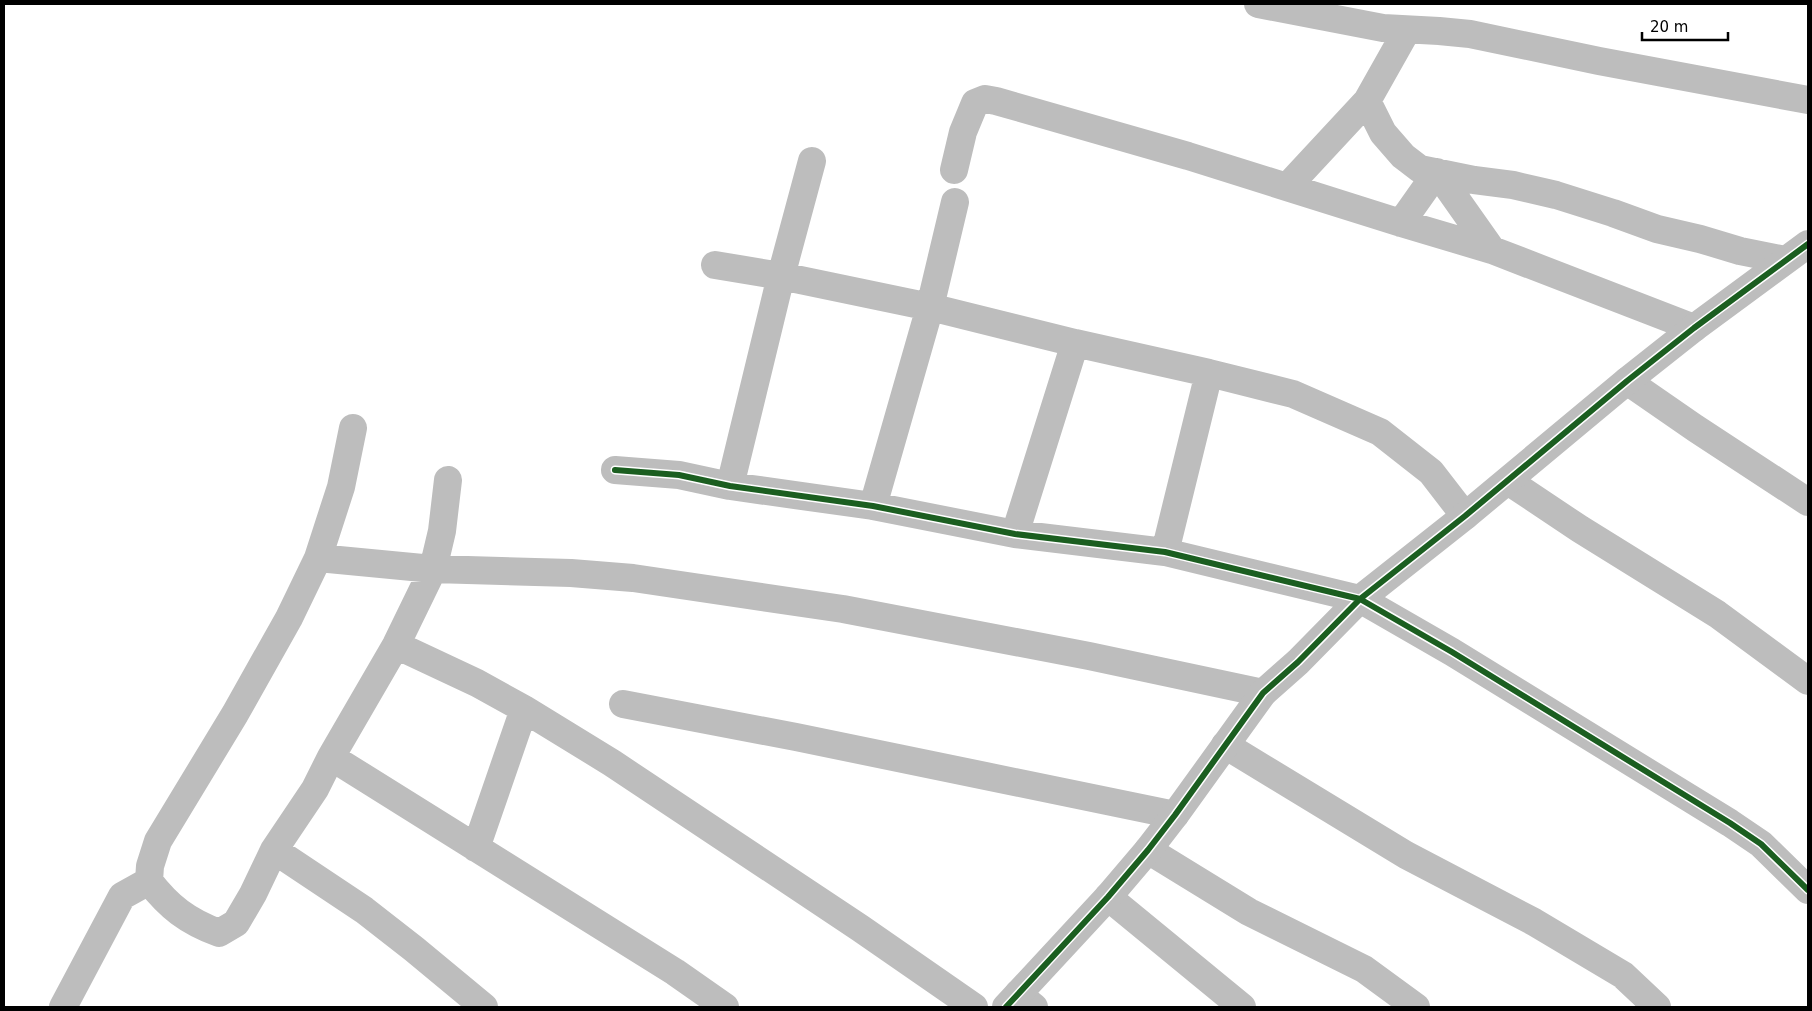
<svg xmlns="http://www.w3.org/2000/svg" width="1812" height="1011" font-family="'DejaVu Sans',sans-serif">
<style>
.lines{fill:none;stroke-linecap:round;stroke-linejoin:round}
.minor{stroke:#bdbdbd;stroke-width:28}
.tertiary{stroke:#bdbdbd;stroke-width:28}
.cycleway-casing{stroke:#fff;stroke-width:9}
.cycleway{stroke:#1b5e20;stroke-width:6}
</style>
<rect width="100%" height="100%" fill="#fff"/>
<g class="lines">
<path class="minor" d="M1258 4 1383 28 1439 31 1470 34 1599 61 1808 100
M1407 30 1367 101 1383 133 1403 156 1420 169 1474 180 1513 185 1556 195 1613 213 1657 229 1700 239 1740 251 1785 260
M954 170 963 132 975 103 985 99 996 101 1188 156 1401 223 1492 250 1694 328
M1288 186 1367 101
M1401 223 1437 172 1492 250
M715 265 781 276 930 307 1075 343 1209 373 1293 394 1380 432 1431 472 1465 516
M1627 381 1695 428 1808 502
M353 428 341 487 318 558 289 618 235 714 158 841 150 866 149 881C169 907 187 921 219 933L236 923 253 894 274 850 315 789 331 757 396 645 433 569 442 531 448 480
M615 470 679 475 730 486 873 506 1015 534 1165 552 1360 599 1452 652 1730 823 1761 844 1808 890
M1508 481 1580 529 1717 614 1808 681
M730 486 781 276 812 161
M873 506 930 307 955 202
M1015 534 1075 343
M1165 552 1209 373
M318 558 433 569 571 573 633 578 843 609 1089 656 1263 693
M396 645 477 683 524 709 612 763 860 928 974 1007
M623 704 796 737 1175 815
M1225 745 1406 855 1534 922 1623 975 1657 1007
M331 757 675 972 725 1007
M476 848 524 709
M274 850 364 910 414 949 484 1007
M1148 850 1249 912 1364 969 1416 1007
M1108 897 1242 1007
M1018 994 1034 1007
M63 1007 122 896 149 881"/>
<path class="tertiary" d="M1006 1007 1108 897 1148 850 1175 815 1263 693 1298 662 1360 599 1465 516 1627 381 1694 328 1808 244"/>
<defs>
<path id="cycleway" d="M615 470 679 475 730 486 873 506 1015 534 1165 552 1360 599 1452 652 1730 823 1761 844 1808 890
M1006 1007 1108 897 1148 850 1175 815 1263 693 1298 662 1360 599 1465 516 1627 381 1694 328 1808 244"/>
</defs>
<use href="#cycleway" class="cycleway-casing"/>
<use href="#cycleway" class="cycleway"/>
</g>
<rect width="1812" height="1011" fill="none" stroke="#000000" stroke-width="10"/>
<path d="M1642 32v8h86v-8" fill="none" stroke="#000000" stroke-width="2.5"/>
<text x="1650" y="32" font-size="15" fill="#000000" stroke="#ffffff" stroke-width="4" paint-order="stroke">20 m</text>
</svg>
